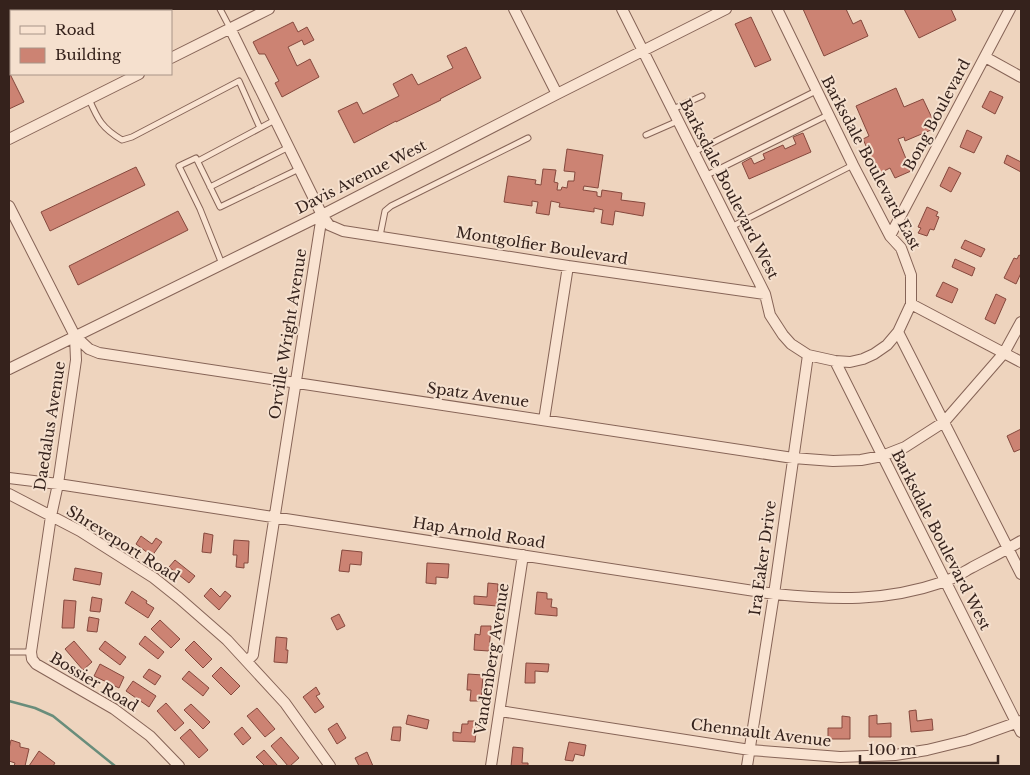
<svg xmlns="http://www.w3.org/2000/svg" width="1030" height="775" font-family="'Libre Baskerville',serif">
<style>
.lines{fill:none;stroke-linecap:round;stroke-linejoin:round}
.stream{stroke:#698d7b;stroke-width:2.5}
.building{fill:#cc8373;stroke:#85483d}
.service-casing{stroke:#866457;stroke-width:7}
.minor-casing{stroke:#866457;stroke-width:12}
.service{stroke:#f9e3d1;stroke-width:5}
.minor{stroke:#f9e3d1;stroke-width:10}
.labels{text-anchor:middle;stroke-width:4;stroke-linejoin:round;paint-order:stroke}
.street-label{font-size:15px;fill:#35221c;stroke:#f5e0ce}
</style>
<rect width="100%" height="100%" fill="#eed4be"/>
<g class="lines">
<path class="stream" d="M9 701 35 708 53 716 115 766"/>
</g>
<path class="building" d="M96 9H158L153 11H98Z
M803 9H846L853 24 861 20 868 36 824 56Z
M904 9H951L956 20 919 38Z
M751 17 771 60 755 67 735 24Z
M293 22 298 32 307 27 314 40 304 45 302 40 288 47 297 66 310 59 319 77 282 97 275 83 279 81 265 54H259L253 42Z
M11 23V59L9 60V25Z
M466 47 481 78 440 99 441 100 396 122V121L354 143 338 111 357 102 363 114 399 96 393 84 412 74 418 85 453 68 447 56Z
M9 72 24 102 9 109Z
M896 88 904 107 923 99 932 118 927 120 931 130 905 141 904 137 898 139 911 171 895 178 890 168 878 174 863 139 869 136 856 106Z
M990 91 1003 97 995 114 982 107Z
M967 130 982 137 974 153 960 147Z
M803 133 811 152 749 179 742 163 751 158 754 164 765 159 763 154 783 145 785 149 796 144 793 137Z
M567 149 603 155 598 188 584 186 583 190 597 192V196L601 197 602 190 622 193 621 200 645 203 643 216 615 211 613 225 601 223 603 210 594 208V212L559 207 560 203 551 201 549 215 536 213 538 202 532 201V206L504 202 508 176 536 180 535 184 541 185 543 169 556 170 554 182 558 183 557 190H561L562 187 567 188 568 181H574L575 172 564 171Z
M1007 155 1021 162V172L1004 163Z
M136 167 145 185 50 231 41 212Z
M949 167 961 173 951 192 940 186Z
M927 207 938 212 936 216 939 217 934 230 930 229 927 236 918 233 921 228 918 227Z
M178 211 188 230 78 285 69 266Z
M965 240 985 249 981 257 961 248Z
M1019 255 1021 256V273L1016 284 1004 278 1014 258 1017 259Z
M955 259 975 268 972 276 952 267Z
M943 282 958 289 952 303 936 296Z
M996 294 1006 299 995 324 985 319Z
M1021 429V449L1014 452 1007 436Z
M204 533 213 535 211 553 202 552Z
M141 536 152 544 156 538 162 542 152 556 136 544Z
M234 540 249 541 248 563H244V568L236 567 237 555H233Z
M342 550 362 552 361 565 350 564 349 572 339 571Z
M175 560 195 576 189 583 169 567Z
M427 563 449 564 448 578 436 577V584L426 583Z
M75 568 102 573 100 585 73 580Z
M488 583 498 584 497 606 474 604V596L487 597Z
M211 588 220 597 225 591 231 596 219 610 204 596Z
M132 591 147 601 146 603 154 608 148 618 125 603Z
M537 592 547 593V599H552L551 607 557 608V616L535 614Z
M92 597 102 599 100 612 90 611Z
M64 600 76 601 74 628H62Z
M339 614 345 626 337 630 331 618Z
M89 617 99 619 97 632 87 631Z
M160 620 180 639 171 648 151 629Z
M481 626H491L489 651 474 650 475 634 480 635Z
M145 636 164 652 158 659 139 644Z
M276 637 287 638 286 650H288L287 663 274 662Z
M74 641 92 662 83 670 65 649Z
M105 641 126 657 120 665 99 649Z
M194 641 212 659 203 668 185 650Z
M526 663 549 664 548 672 535 671V683H525Z
M100 664 124 677 119 688 94 676Z
M221 667 240 686 231 695 212 676Z
M149 669 161 676 155 685 143 677Z
M189 671 209 688 203 696 182 679Z
M468 674 483 675 481 701H470L471 690H467Z
M133 681 156 696 149 707 126 691Z
M316 687 320 694 316 696 324 707 315 713 303 697Z
M166 703 184 723 175 731 157 711Z
M191 704 210 722 203 729 184 710Z
M257 708 275 729 265 737 247 716Z
M916 710 917 721 932 719 933 730 911 732 909 711Z
M408 715 429 720 427 729 406 724Z
M877 715V724L891 723V737H869V716Z
M842 716 850 717V739H828V728H842Z
M468 721H477L475 742 453 741V732L461 733 462 724H468Z
M337 723 346 738 337 744 328 729Z
M242 727 251 738 243 745 234 734Z
M393 727H401L400 741 391 740Z
M190 729 208 750 199 758 180 738Z
M281 737 299 758 290 766H288L271 746Z
M11 740 20 743V747L29 749 25 766H14L15 763 9 761V749Z
M569 742 586 745 584 756 575 754 573 761 565 760Z
M513 747 523 748 522 763H528V766H511Z
M264 750 278 766H265L256 757Z
M39 751 55 763 53 766H29Z
M367 752 373 766H359L355 758Z"/>
<g class="lines">
<defs>
<path id="service" d="M220 9 230 28
M89 99C98 120 102 128 122 140L132 137 239 81 260 128
M673 109 702 96
M646 135 678 121
M694 152 816 91
M198 161 275 120
M705 176 828 115
M210 187 289 147
M731 227 853 165
M380 236 385 211 391 206 528 138
M222 264 200 209 179 166 196 158 220 207 299 169
M9 652H31"/>
<path id="minor" d="M514 9 557 94
M622 9 765 294 770 315 783 335 791 344 808 355 835 361 850 362 863 359 874 354 887 345 898 332 911 304V275L901 248 890 236 853 165 777 9
M230 28 322 215 254 648 253 655 247 661
M985 57 1021 77
M171 58 269 9
M9 139 139 74
M9 206 75 336 76 360 58 484 51 516 31 652 32 659 36 664 114 709 150 736 179 766
M322 215 329 225 343 231 568 266 765 294
M890 236 1010 9
M911 304 1021 362
M898 332 1021 574
M75 336 89 349 99 353 793 458 833 461 861 460 882 456 905 447 944 422 1004 353 1021 322
M835 361 1021 732
M9 369 322 215 557 94 726 9
M544 420 568 266
M9 478 58 484 774 594C834 600 885 602 943 582 953 579 962 573 971 568 988 559 1004 551 1021 541
M9 494 80 531 154 578 179 598 227 640 285 703 330 766
M500 711 750 750 840 757 895 755 927 750 968 740 1021 721
M491 766 523 555
M747 766 774 594 808 355"/>
</defs>
<use href="#service" class="service-casing"/>
<use href="#minor" class="minor-casing"/>
<use href="#service" class="service"/>
<use href="#minor" class="minor"/>
</g>
<g class="labels">
<g class="street-label">
<text transform="translate(937 115) rotate(-62)" y="5">Bong Boulevard</text>
<text transform="translate(871 163) rotate(62)" y="5">Barksdale Boulevard East</text>
<text transform="translate(361 177) rotate(-27)" y="5">Davis Avenue West</text>
<text transform="translate(729 189) rotate(63)" y="5">Barksdale Boulevard West</text>
<text transform="translate(542 246) rotate(9)" y="5">Montgolfier Boulevard</text>
<text transform="translate(288 334) rotate(-81)" y="5">Orville Wright Avenue</text>
<text transform="translate(478 395) rotate(8)" y="5">Spatz Avenue</text>
<text transform="translate(50 426) rotate(-81)" y="5">Daedalus Avenue</text>
<text transform="translate(479 533) rotate(9)" y="5">Hap Arnold Road</text>
<text transform="translate(941 540) rotate(63)" y="5">Barksdale Boulevard West</text>
<text transform="translate(123 544) rotate(32)" y="5">Shreveport Road</text>
<text transform="translate(763 558) rotate(-82)" y="5">Ira Eaker Drive</text>
<text transform="translate(492 659) rotate(-81)" y="5">Vandenberg Avenue</text>
<text transform="translate(94 682) rotate(31)" y="5">Bossier Road</text>
<text transform="translate(761 733) rotate(7)" y="5">Chennault Avenue</text>
</g>
</g>
<rect width="1030" height="775" fill="none" stroke="#35221c" stroke-width="20"/>
<rect x="10" y="10" width="162" height="65" fill="#f5e0ce" stroke="#a89487"/>
<rect x="20" y="26" width="25" height="8" fill="#f9e3d1" stroke="#a89487"/>
<text x="55" y="35" font-size="15" fill="#35221c">Road</text>
<rect x="20" y="48" width="25" height="15" fill="#cc8373" stroke="#a89487"/>
<text x="55" y="60" font-size="15" fill="#35221c">Building</text>
<path d="M860 755v8h138v-8" fill="none" stroke="#35221c" stroke-width="2.5"/>
<text x="868" y="755" font-size="15" fill="#35221c" stroke="#f5e0ce" stroke-width="4" paint-order="stroke">100 m</text>
</svg>
